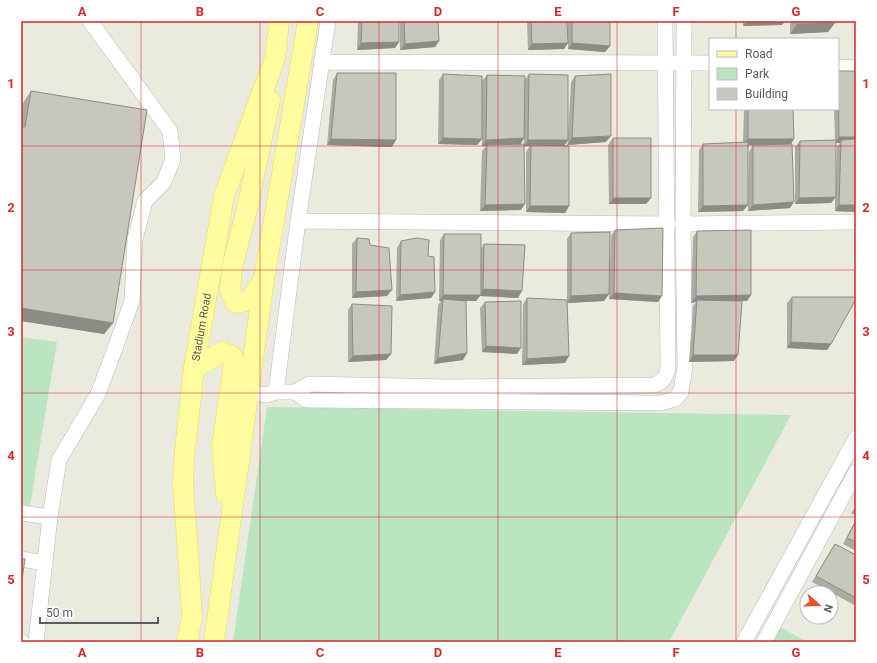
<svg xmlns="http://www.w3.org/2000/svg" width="877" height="663" font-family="Roboto,sans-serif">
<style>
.green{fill:#bbe4c0}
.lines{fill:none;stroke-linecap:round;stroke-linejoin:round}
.minor-casing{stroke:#b7b9be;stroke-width:16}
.major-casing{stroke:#f1d953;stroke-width:21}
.minor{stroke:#fff;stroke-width:15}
.major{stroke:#fffca0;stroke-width:20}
.wall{fill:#acaba3;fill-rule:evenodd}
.shaded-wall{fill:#8c8b85}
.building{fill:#c8c7be;stroke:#8c8b85}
.grid{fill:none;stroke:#d62828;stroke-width:1;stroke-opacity:0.55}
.labels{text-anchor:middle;stroke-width:3;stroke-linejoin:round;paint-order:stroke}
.street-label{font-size:11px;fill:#585b60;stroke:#fff}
.neatline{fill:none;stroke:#d62828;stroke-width:1.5}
.grid-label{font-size:13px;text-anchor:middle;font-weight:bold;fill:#d62828}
</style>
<rect width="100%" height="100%" fill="#ebeadf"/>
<path class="green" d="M21 337 57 342 30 506 21 504Z
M267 407 791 415 669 642H233Z
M774 624 808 642H764Z"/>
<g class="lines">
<defs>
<path id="minor" d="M328 21 298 221 276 392H295L309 384 446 387 654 385C663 382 665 378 668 369L665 21
M321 62 710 63
M838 67 856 68
M298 221 668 224
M683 224 856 222
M249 392 266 395 276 392
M295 392 306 400 661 403 675 399 681 392 685 366 683 224 684 21
M21 513 50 517
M21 559 45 563
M21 642H22
M36 642 50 517 59 460 98 394 114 351 132 301 135 239 145 201 164 182 173 159 170 131 90 21
M744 642 856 438
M764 642 856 472"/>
<g id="major">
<path d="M264 279 250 300 236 303 230 291 232 267 247 209 270 100"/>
<path d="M194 368 222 352 232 356 234 364 222 446 226 494"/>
<path id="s1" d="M187 642 192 617 189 567 183 486 184 459 194 368 224 196 275 58 279 21"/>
<path d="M214 642 264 279 308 21"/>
</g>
</defs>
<use href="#minor" class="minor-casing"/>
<use href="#major" class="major-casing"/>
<use href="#minor" class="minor"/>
<use href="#major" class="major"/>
</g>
<path class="wall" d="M358 21H399V42L395 48 357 50Z
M400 21H438L439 41 435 47 400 50Z
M527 21H567L568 34V21H610V46L605 52 568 49V43L564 49 528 50Z
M743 21H785L782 25 743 26Z
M790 21H835V23L828 32 790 34Z
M838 71H856V212L835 211V197L831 203 795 204V147L800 141 835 140 834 109H838ZM836 143H840L837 147 836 184Z
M337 73 392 147 327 145 333 80Z
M443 74 482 129V81L487 75 525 80 529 74 568 135 571 82 575 76 606 142 567 145 568 141 564 146 569 206 565 213 526 212V152L530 146H524L521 210 480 211 482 151 486 146H482V139L477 145 438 144 439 80ZM524 139V144H520Z
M31 91 113 323 104 334 21 321V115L23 103Z
M744 109H793L791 144 790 208 748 211 749 152 753 145H748V205L743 211 698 212 699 150 703 144 743 142Z
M613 138 651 198 646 204H609L608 145Z
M615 230 658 302 609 299 611 236Z
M697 231 751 295 747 301H737L734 361 689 362 693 306 696 302 691 303 693 237Z
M571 233 609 294 604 301 567 303 569 356 565 363 522 365 523 304 527 298 567 300V239Z
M444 234 481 249 484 244 518 298 480 296 476 301H466L463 360 434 364 438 305 441 301H439L440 240Z
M357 238 370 245 387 296 352 298V244Z
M401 241 428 256 435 292 431 298 396 301 397 248Z
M792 297 831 344 827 350 787 348V303Z
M485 302 517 354 482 352 480 308Z
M352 304 391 354 386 360 348 362V310Z
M856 506V516L851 513Z
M856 519V551L843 544Z
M835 544 856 555V606L812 582 831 550Z"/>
<path class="shaded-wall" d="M747 21H785L782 25 743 26Z
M835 23 828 32 790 34 797 24Z
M439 41 435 47 400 50 405 44Z
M399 42 395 48 357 50 361 43Z
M568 43 564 49 528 50 532 44Z
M572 43 610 46 605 52 568 49Z
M611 136 606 142 567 145 572 138Z
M839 137H856V143L841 140 840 143H835Z
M443 138 482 139 477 145 438 144Z
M524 138 520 145H487L486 146H482L486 140Z
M331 139 396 140 392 147 327 145Z
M748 139H794L790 146 743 145Z
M528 140H568L563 147 524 146Z
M836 197 831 203 795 204 799 198Z
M613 198H651L646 204H609Z
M794 202 790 208 748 211 753 205Z
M525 204 521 210 480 211 485 205Z
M748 205 743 211 698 212 703 206Z
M839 205H856V212L835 211Z
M530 206H569L565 213 526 212Z
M483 289 522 291 518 298 480 296 476 301H442L443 299 441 301H439L443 295H479Z
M392 290 387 296 352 298 356 292Z
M435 292 431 298 396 301 400 295Z
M614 293 662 296 658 302 609 299Z
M609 294 604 301 567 303 571 296Z
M751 295 747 301 697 302V300L696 302 691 303 696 296Z
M21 308 113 323 104 334 21 321Z
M791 342 831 344 827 350 787 348Z
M486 346 521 348 517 354 482 352Z
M467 353 463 360 434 364 438 358Z
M391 354 386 360 348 362 353 356Z
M693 355H738L734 361 689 362Z
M569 356 565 363 522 365 527 359Z"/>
<path class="building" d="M362 21H399V42L361 43Z
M404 21H438L439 41 405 44Z
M531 21H567L568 43 532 44Z
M572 21H610V46L572 43Z
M797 21H835V23L797 24Z
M838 71H856V137H839Z
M337 73H396V140L331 139Z
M443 74 482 76V139L443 138Z
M529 74 568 75V140H528Z
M611 74V136L572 138 575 76Z
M487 75 525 76 524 138 486 140Z
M31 91 147 110 113 323 21 308V127H25Z
M748 109H793L794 139H748Z
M613 138H651V198H613Z
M856 139V205H839L841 140Z
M836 140V197L799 198 800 141Z
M748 142V205L703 206V144Z
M524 144 525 204 485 205 487 145Z
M792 144 794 202 753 205V145Z
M531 145 569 146V206H530Z
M663 228 662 296 614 293 615 230Z
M751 230V295L696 296 697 231Z
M610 232 609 294 571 296V233Z
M444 234H481V295H443Z
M357 238 369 239 370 245 389 248 392 290 356 292Z
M417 238 429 240 428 256 434 257 435 292 400 295 401 241Z
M484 244 525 245 522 291 483 289Z
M792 297H856V299L831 344 791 342Z
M527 298 567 300 569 356 527 359Z
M443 299 466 301 467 353 438 358Z
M697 300 742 301 738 355H693Z
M521 301V348L486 346 485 302Z
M352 304 392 306 391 354 353 356Z
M856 521V542L847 538Z
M835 544 856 555V598L816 576Z
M21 558 25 559 21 586Z"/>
<path class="grid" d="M141 21V642M260 21V642M379 21V642M498 21V642M617 21V642M736 21V39M736 109V642M21 146H856M21 270H856M21 393H856M21 517H856"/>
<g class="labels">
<g class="street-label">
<text dy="4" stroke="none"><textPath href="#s1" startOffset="317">Stadium Road</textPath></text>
</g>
</g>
<rect width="877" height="663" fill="none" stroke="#ffffff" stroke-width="44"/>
<rect x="709" y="38" width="130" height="72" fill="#ffffff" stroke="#bcbdbf"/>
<rect x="717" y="51" width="20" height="6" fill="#fffca0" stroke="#bcbdbf"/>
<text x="745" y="58" font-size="12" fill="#585b60">Road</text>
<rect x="717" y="68" width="20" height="12" fill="#bbe4c0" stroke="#bcbdbf"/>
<text x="745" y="78" font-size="12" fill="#585b60">Park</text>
<rect x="717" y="88" width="20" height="12" fill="#c8c7be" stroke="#bcbdbf"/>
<text x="745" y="98" font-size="12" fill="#585b60">Building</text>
<g transform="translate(819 605) rotate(110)"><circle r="19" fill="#ffffff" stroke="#bcbdbf"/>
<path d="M0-3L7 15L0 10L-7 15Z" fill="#e95028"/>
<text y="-6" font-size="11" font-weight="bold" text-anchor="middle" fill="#585b60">N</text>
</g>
<path d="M40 617v6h118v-6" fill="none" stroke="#585b60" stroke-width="2"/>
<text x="46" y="617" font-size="12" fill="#585b60" stroke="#ffffff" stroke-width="3" paint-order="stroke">50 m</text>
<rect x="22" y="22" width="833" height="619" class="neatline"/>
<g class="grid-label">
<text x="82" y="16">A</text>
<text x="200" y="16">B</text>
<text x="320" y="16">C</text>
<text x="438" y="16">D</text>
<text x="558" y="16">E</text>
<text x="676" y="16">F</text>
<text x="796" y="16">G</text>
<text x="11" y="88">1</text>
<text x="866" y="88">1</text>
<text x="11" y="212">2</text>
<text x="866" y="212">2</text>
<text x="11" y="336">3</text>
<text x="866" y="336">3</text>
<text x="11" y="460">4</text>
<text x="866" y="460">4</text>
<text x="11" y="584">5</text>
<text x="866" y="584">5</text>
<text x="82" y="657">A</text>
<text x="200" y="657">B</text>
<text x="320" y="657">C</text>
<text x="438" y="657">D</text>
<text x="558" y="657">E</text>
<text x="676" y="657">F</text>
<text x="796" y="657">G</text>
</g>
</svg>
